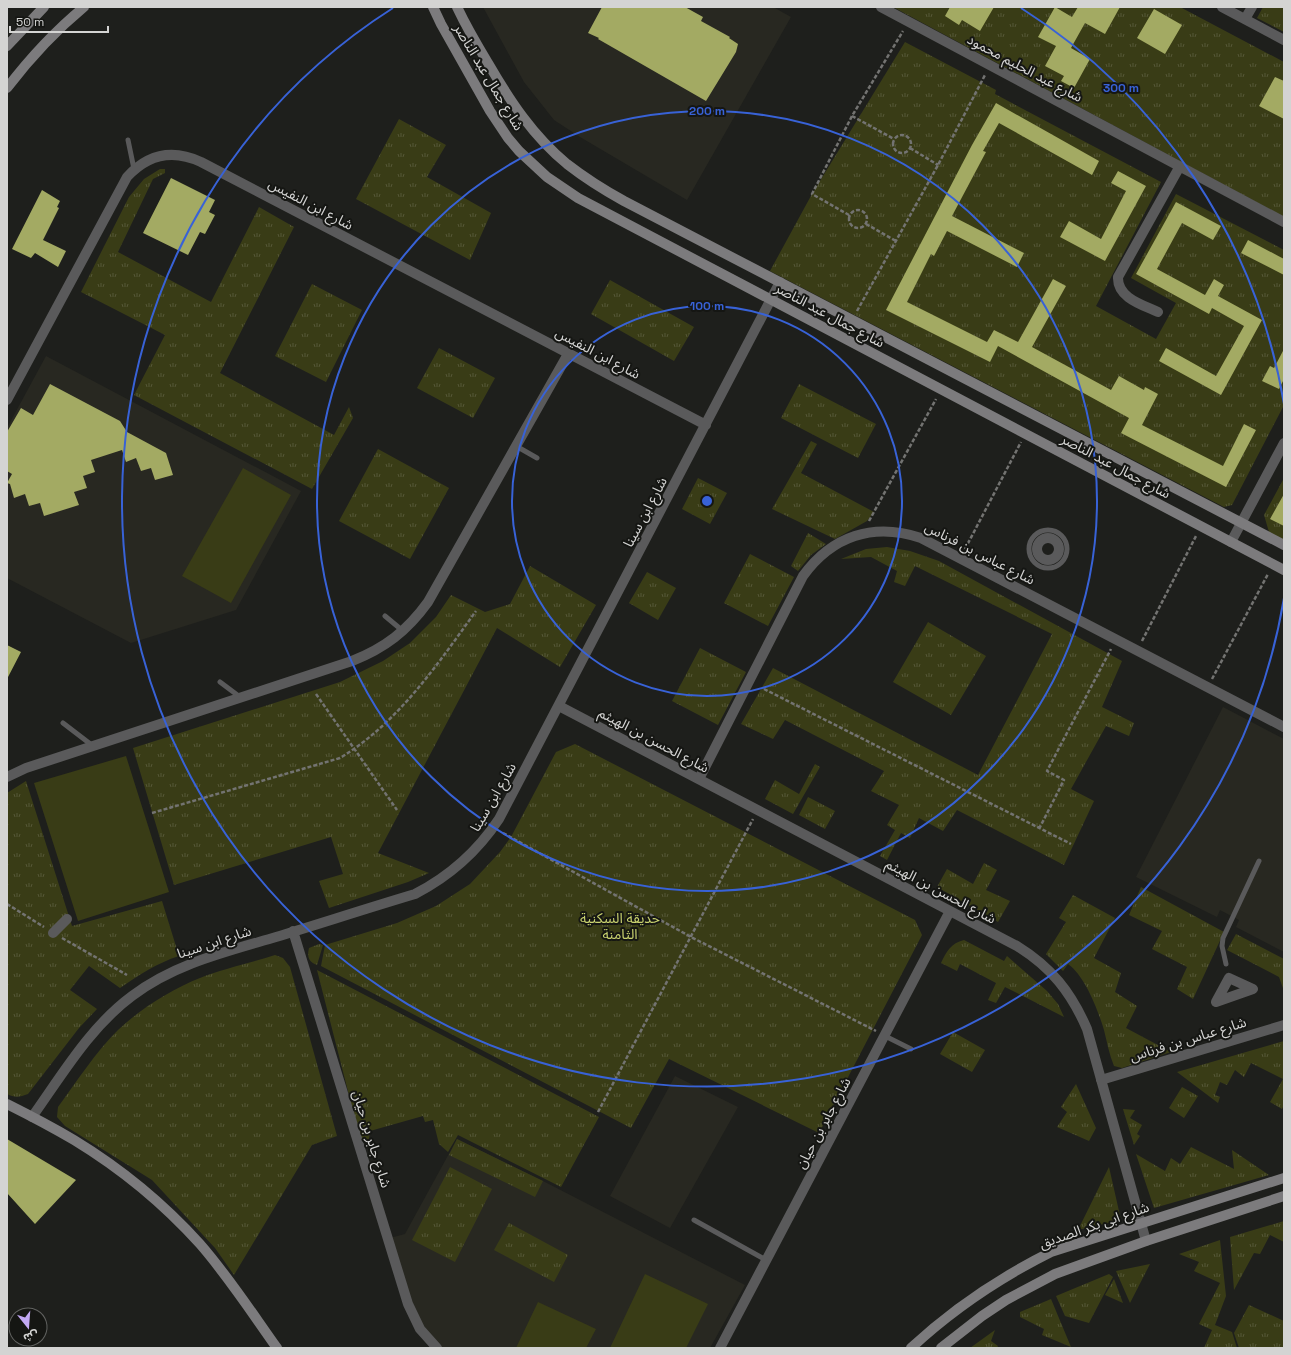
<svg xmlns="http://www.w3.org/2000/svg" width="1291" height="1355" font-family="'Space Grotesk','Noto Sans Arabic',sans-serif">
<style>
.built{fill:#282821}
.grass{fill:url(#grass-tufts)}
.pitch{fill:#393c16}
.building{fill:#a3aa63}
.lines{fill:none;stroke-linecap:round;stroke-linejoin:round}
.path{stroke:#737371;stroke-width:2.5;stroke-dasharray:4 2;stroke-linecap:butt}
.lane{stroke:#5a5a5b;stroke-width:5}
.street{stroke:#5a5a5b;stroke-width:10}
.secondary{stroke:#7c7b7d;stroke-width:10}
.ring{fill:none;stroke:#3862d7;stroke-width:2}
.labels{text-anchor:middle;stroke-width:4;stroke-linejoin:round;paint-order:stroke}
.street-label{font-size:14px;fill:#d4d4d3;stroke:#151613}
.park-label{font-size:14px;fill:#cad36f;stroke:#151613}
.centre{fill:#3862d7;stroke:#151613;stroke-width:2}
.ring-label{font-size:12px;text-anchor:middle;font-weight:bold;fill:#3862d7;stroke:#151613;stroke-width:4;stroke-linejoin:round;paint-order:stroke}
</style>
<defs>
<pattern id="grass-tufts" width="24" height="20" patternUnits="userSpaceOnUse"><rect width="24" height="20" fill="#393c16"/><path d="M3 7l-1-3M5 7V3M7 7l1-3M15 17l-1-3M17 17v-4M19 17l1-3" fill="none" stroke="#555737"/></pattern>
</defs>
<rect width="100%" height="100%" fill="#1e1f1c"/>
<path class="built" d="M483 7H773L791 17 687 200 580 137 554 120 524 82Z
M46 356 301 491 236 610 131 643 7 578V428Z
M1223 707 1284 739V952L1236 927 1239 920 1220 910 1217 917 1136 877Z
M675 1076 738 1107 670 1228 610 1196Z
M457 1139 543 1181 745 1285 710 1348H440L418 1326 390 1238 405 1234Z"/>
<path class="grass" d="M893 7H1180L1284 62V217Z
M1263 7H1284V32L1257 18Z
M905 42 996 90 995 94 1161 182 1096 306 1156 339 1176 303 1131 278 1176 194 1284 250V405L1232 505 1224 507 770 271 812 194Z
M399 119 446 145 427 177 491 213 470 260 356 199Z
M160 169H165V173L153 179 118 252 211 302 259 207 294 227 220 373 334 435 349 407 353 418 312 489 134 395 165 335 81 292 129 197 144 179Z
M610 280 694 327 674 361 591 314Z
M312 284 362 310 326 382 275 356Z
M439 348 495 378 473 418 417 388Z
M799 384 876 424 858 458 781 418Z
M811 441 817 444 801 473 874 512 867 521 835 539 772 509Z
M378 449 449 488 410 559 339 521Z
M698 478 727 493 710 524 682 509Z
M1284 478V540L1269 532 1264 515Z
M808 533 826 544 811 555 798 571 791 566Z
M887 547 910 551 939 561 1122 661 1102 707 1134 723 1129 736 1106 726 1071 789 1094 801 1064 865 957 810 943 831 919 818 910 838 901 833 887 860 880 856 895 830 887 825 899 805 871 791 884 771 785 720 773 739 741 724 773 668 978 775 1052 634 915 566 905 586 894 582 897 571 871 557 841 559 866 549Z
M750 554 794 577 768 626 724 603Z
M530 566 596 605 560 667 497 628 378 853 429 873 408 882 329 908 319 881 343 874 331 837 174 885 133 748 340 682 383 661 410 643 436 617 451 595 485 612 510 604Z
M647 572 676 588 658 620 629 603Z
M928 622 986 656 951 715 893 682Z
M700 648 746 672 718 725 672 701Z
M575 744 915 920 922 935 819 1133 669 1059 631 1128 321 966 325 945 397 923 436 906 470 884 500 852 511 837 556 752Z
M815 764 820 767 793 814 765 799 775 780 799 794Z
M26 781 72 926 162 901 179 956C157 963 139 975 120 988L89 966 70 990 97 1009 79 1028 28 1094C20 1097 15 1098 7 1094V793Z
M808 797 835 811 825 829 799 815Z
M984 863 997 870 986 890 1010 901 998 922 937 887 947 869 973 884Z
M1141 887 1224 932 1193 999 1177 989 1187 967 1152 949 1162 931 1129 915Z
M1073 895 1115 918 1094 958 1121 973 1115 992 1137 1006 1126 1028 1171 1052 1122 1068 1114 1066C1109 1054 1107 1042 1104 1030 1098 1010 1085 976 1068 964L1063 971 1046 954 1066 922 1059 918Z
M1236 934 1284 959V991L1279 977 1227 950Z
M964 940 1004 961 1007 956 1047 991 1058 1004 1064 1017 1005 987 996 1003 988 1000 996 983 960 964 957 971 941 963C946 952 951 943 964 940Z
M319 944 323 945 317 965C308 962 307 956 309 948Z
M275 955 283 958 290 967 337 1136 312 1145 234 1275 215 1248 152 1180 65 1126 57 1117 58 1107C77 1081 95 1053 118 1030 140 1009 172 989 200 978 222 969 251 963 275 955Z
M317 970 599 1117 561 1187 458 1135 448 1152 439 1144 433 1120 425 1122 423 1116 370 1131 369 1139 361 1142Z
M953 1032 985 1050 972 1072 940 1054Z
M1284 1041V1105L1282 1109 1270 1102 1283 1079 1251 1063 1244 1077 1235 1070 1227 1085 1220 1082 1215 1095 1220 1097 1218 1103 1177 1072Z
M1076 1084 1096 1128 1089 1141 1057 1127 1067 1112 1061 1107Z
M1182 1087 1198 1096 1184 1118 1169 1108Z
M1123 1109 1135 1110 1130 1118 1142 1125 1137 1134 1140 1136 1134 1145Z
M457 1139 543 1181 535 1197 449 1155Z
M1191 1147 1234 1169 1232 1150 1269 1175 1154 1208 1136 1154 1165 1171 1171 1158 1180 1164Z
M450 1167 492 1189 455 1262 412 1240Z
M1109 1167 1121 1220 1078 1230Z
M1284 1221V1242L1270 1235 1260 1254 1254 1253 1234 1290 1230 1237Z
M509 1223 568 1255 554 1282 494 1250Z
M1220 1240 1226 1296 1215 1325 1232 1332 1237 1348H1204L1212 1330 1199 1324 1220 1283 1194 1271 1199 1262 1179 1254Z
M1150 1264 1130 1303 1116 1271Z
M1109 1274 1113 1277 1089 1323 1065 1316 1056 1296Z
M1114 1279 1123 1303 1105 1295Z
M1051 1299 1071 1347 1042 1335 1044 1329 1020 1317V1312Z
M1249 1305 1284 1321V1348H1239L1234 1333Z
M995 1330 991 1341 998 1346 997 1348H970Z"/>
<path class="pitch" d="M243 468 291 495 231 603 182 576Z
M126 756 169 892 78 921 34 783Z
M645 1274 708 1304 686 1348H610Z
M538 1302 596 1329 586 1348H516Z"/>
<path class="building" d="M602 7H685L703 17 701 21 730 37 729 38 738 44 736 52 706 101 598 39 599 38 588 33Z
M950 7H994L980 31 962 20 959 25 945 16Z
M1055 7 1072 17 1078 7H1120L1105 34 1085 23 1071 48 1090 59 1074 88 1061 81 1064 76 1045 66 1056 46 1038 37Z
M1154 9 1182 25 1165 54 1137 38Z
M1275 77 1284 81V119L1259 106Z
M996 103 1099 161 1092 175 999 123 983 151 986 152 952 216 1024 253 1017 267 947 231 934 256 931 254 907 302 987 342 994 330 1018 342 1053 279 1066 286 1032 347 1111 390 1119 376 1144 390 1145 387 1158 394 1142 425 1223 466 1244 424 1256 430 1226 487 1121 433 1129 418 998 346 990 362 886 310 972 145Z
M1118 171 1146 186 1105 261 1060 237 1069 221 1101 239 1126 191 1111 183Z
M171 178 215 200 209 212 215 215 205 234 200 232 188 255 143 233Z
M42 190 60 201 57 207 59 208 43 240 66 251 58 267 35 253 31 258 12 249Z
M1176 202 1221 226 1213 240 1182 223 1157 269 1205 295 1214 279 1224 285 1218 296 1262 320 1221 395 1159 361 1166 348 1216 376 1244 326 1212 308 1209 314 1136 274Z
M1248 240 1284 259V275L1241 253Z
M1284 349V379L1279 389 1262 381 1270 366 1274 368Z
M50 384 120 421 127 432 166 453 173 475 155 480 151 468 141 471 136 458 126 462 122 450 91 460 95 472 83 476 87 488 74 492 79 505 44 516 40 503 29 506 25 494 14 498 10 484 7 483 12 474 7 471V432L21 408 33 415Z
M1284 494V526L1270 519Z
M7 645 21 652 7 679Z
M7 1139 76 1180 35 1224 7 1193Z"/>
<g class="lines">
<path class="path" d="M852 116 894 139
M893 144a9 9 0 1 1 18 0a9 9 0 1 1-18 0Z
M910 148 938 165
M849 219a9 9 0 1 1 18 0a9 9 0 1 1-18 0Z
M849 215 812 194 852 116 903 31
M866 224 896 241
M857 311 938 165 985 75
M869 521 936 399
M965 549 1021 442
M1142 641 1196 536
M1212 679 1268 574
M764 689 1071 844
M316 694 397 810
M152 813 340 758C398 723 437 665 476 611
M1039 829 1064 780 1047 771 1111 649
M503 833 691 937 876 1031
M7 904 44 927
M62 938 127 975
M598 1112 753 819"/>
<path class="lane" d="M128 140 134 169
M516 446 537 458
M1029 549a19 19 0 1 1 38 0a19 19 0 1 1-38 0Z
M385 616 403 631
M220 682 240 697
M63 723 93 746
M1226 964 1222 946 1223 938 1259 861
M885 1036 911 1049
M694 1220 766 1260"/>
<path class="street" d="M881 7 1284 222
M1222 7 1284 40
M1245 19 1252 7
M1158 312C1143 305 1117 298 1118 277L1180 166
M7 400 127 177C148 154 173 149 201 162L706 425
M1037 549a11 11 0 1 1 22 0a11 11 0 1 1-22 0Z
M1231 542 1284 443
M559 706 1017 946C1051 967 1071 992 1087 1029L1146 1241
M7 777 26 768 352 661C385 648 407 631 428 602L568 354
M699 779 803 576C832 536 873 522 921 538L1284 727
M293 931 408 1304 420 1329 437 1348
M53 933 67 919
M1229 978 1253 989 1216 1002Z
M1101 1080 1284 1025
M32 1117C62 1075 90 1027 132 996 174 964 225 952 276 937 322 923 368 908 415 894 450 876 477 852 499 819L780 282
M720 1348 950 911"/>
<path class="secondary" d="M433 7 441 24 490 111 508 138 519 151 547 177 578 198 1284 570
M457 7C466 26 477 45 488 63 510 101 533 136 567 164 585 178 604 190 624 201L1284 545
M7 46 44 7
M7 88C30 58 55 31 84 7
M7 1104C29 1115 52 1127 74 1140 120 1168 163 1203 200 1244 228 1276 252 1313 277 1348
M911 1348C953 1309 999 1278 1051 1252L1284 1178
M941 1348 982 1316 1006 1300 1055 1274 1146 1241 1284 1196"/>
</g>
<g class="ring">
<circle cx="707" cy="501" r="195"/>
<circle cx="707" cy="501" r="390"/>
<path d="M1284 598A585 585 0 1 1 393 8M1021 8A585 585 0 0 1 1284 404"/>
</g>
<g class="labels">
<g class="street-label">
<text transform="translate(1025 68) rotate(28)" y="5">شارع عبد الحليم محمود</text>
<text transform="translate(489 77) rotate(59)" y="5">شارع جمال عبد الناصر</text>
<text transform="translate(311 204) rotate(28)" y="5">شارع ابن النفيس</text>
<text transform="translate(830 315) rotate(28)" y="5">شارع جمال عبد الناصر</text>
<text transform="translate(598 353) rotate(28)" y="5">شارع ابن النفيس</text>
<text transform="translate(1116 466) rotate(28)" y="5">شارع جمال عبد الناصر</text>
<text transform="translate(645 512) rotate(-62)" y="5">شارع ابن سينا</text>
<text transform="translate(980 553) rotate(27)" y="5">شارع عباس بن فرناس</text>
<text transform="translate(654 740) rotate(28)" y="5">شارع الحسن بن الهيثم</text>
<text transform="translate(493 797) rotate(-60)" y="5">شارع ابن سينا</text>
<text transform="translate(941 891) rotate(28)" y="5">شارع الحسن بن الهيثم</text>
<text transform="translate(214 942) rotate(-18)" y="5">شارع ابن سينا</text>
<text transform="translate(1188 1039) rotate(-17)" y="5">شارع عباس بن فرناس</text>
<text transform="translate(823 1123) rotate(-62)" y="5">شارع جابر بن حيان</text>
<text transform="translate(372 1139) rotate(73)" y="5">شارع جابر بن حيان</text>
<text transform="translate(1094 1225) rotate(-19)" y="5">شارع ابى بكر الصديق</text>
</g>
<g class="park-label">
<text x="620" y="923">حديقة السكنية<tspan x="620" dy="16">الثامنة</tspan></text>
</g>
</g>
<circle cx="707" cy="501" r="6" class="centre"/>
<g class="ring-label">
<text x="1121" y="92">300 m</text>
<text x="707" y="115">200 m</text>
<text x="707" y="310">100 m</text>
</g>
<rect width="1291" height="1355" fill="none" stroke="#d4d4d3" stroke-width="16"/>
<g transform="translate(28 1327) rotate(163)"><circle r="19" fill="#151613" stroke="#616260"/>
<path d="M0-3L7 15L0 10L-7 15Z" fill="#c2a8f3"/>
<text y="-6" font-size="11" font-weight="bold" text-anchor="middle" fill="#d4d4d3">ش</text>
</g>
<path d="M10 26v6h98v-6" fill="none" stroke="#d4d4d3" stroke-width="2"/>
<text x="16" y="26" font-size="12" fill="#d4d4d3" stroke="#151613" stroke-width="3" paint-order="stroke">50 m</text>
</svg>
